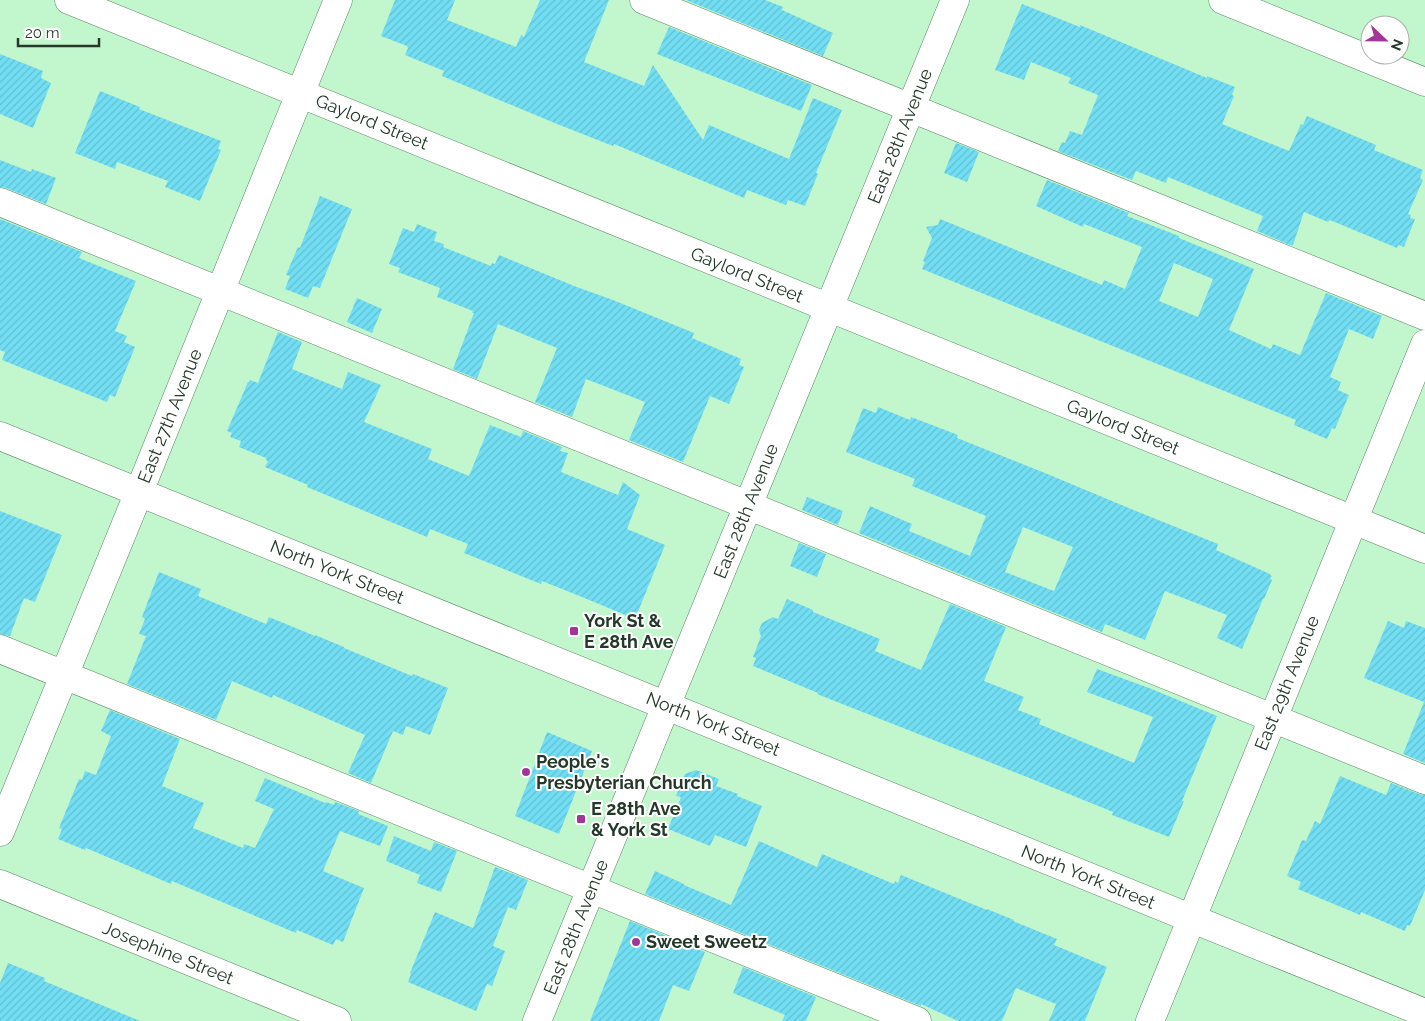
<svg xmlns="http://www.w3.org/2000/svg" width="1425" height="1021" font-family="Raleway,sans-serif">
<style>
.building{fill:url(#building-hatch);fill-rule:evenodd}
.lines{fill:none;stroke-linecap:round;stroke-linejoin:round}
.minor-casing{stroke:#598965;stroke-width:29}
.major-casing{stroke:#598965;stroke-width:29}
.minor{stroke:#fff;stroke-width:28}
.major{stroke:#fff;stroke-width:28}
.poi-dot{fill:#a13698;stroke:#fff;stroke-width:2}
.labels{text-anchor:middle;stroke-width:4;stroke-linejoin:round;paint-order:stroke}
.street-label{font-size:18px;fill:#25392a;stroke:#fff}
.poi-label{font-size:18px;font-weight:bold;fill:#25392a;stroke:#fff;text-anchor:start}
</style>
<defs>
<pattern id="building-hatch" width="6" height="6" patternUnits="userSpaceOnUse" patternTransform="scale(1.25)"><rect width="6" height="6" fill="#72def3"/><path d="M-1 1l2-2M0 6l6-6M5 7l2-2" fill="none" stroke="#63bfd0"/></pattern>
</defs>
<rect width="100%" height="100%" fill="#c2f6cd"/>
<path class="building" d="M395 0H455L447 20 516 47 521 35 524 37 540 0H609L584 62 644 86 653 65 703 140 709 125 789 159 813 98 842 110 816 173 818 174 805 206 788 200 786 205 747 190 744 198 614 144 613 146 557 124 442 76 444 71 405 55 408 48 407 46 381 36Z
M686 0H765L783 7 782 10 833 33 823 56Z
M1022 4 1080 27V25L1207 78V76L1235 87 1232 95 1234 96 1222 124 1289 151 1301 124 1303 125 1307 116 1376 145 1374 150 1423 170 1420 178 1423 180 1408 214 1411 215 1410 218 1415 219 1404 247 1398 245 1397 248 1330 220 1328 222 1304 212 1293 245H1290L1257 231 1263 216 1168 177 1166 183 1136 171 1132 180 1058 151 1062 142 1065 143 1070 131 1082 135 1098 95 1068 83 1071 78 1031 62 1024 80 995 70Z
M669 27 812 85 801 111 657 54Z
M0 54 43 71 41 78 51 83 33 128 0 114Z
M100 91 140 107 139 109 221 141 218 149 221 150 200 201 165 187 168 181 117 162 115 169 75 153Z
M956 143 979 152 967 182 944 173Z
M0 160 31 172 32 169 56 178 46 204 6 188 0 187Z
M1047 180 1129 213 1127 216 1179 236V238L1254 269 1229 330 1271 349 1273 344 1300 355 1326 293 1382 316 1373 339 1349 329 1330 377 1341 382 1338 390 1349 395 1335 429 1332 428 1327 439 1294 425 1296 420 922 269 925 262 923 261 932 238 926 227 938 225 940 219 1102 285 1104 280 1125 289 1142 247 1084 224 1083 227 1036 206ZM1174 263 1213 279 1198 317 1159 301Z
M320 196 352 209 320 288 313 286 308 298 285 289 290 276 286 275 298 247 300 248Z
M0 219 82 252 79 258 136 281 115 331 127 336 124 342 135 347 115 397 110 395 107 402 2 360 5 352 0 350Z
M417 224 437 232 434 241 444 244 443 247 491 266 492 263 495 264 499 255 574 286 613 300 694 333 692 338 741 359 739 365 744 367 729 404 710 396 683 462 629 440 645 402 586 379 572 417 535 402 557 348 498 324 477 379 453 369 474 313H472L473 311 437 297 440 288 398 272 400 268 389 264 403 228 414 232Z
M357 298 382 309 372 333 347 322Z
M278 332 302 342 292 369 342 389 348 372 381 385 364 422 432 449 428 459 469 476 490 425 521 437 523 431 562 447 560 451 568 453 561 472 618 495 623 482 640 495 627 529 665 545 635 619 582 597 542 581 541 584 464 553 468 544 430 529 427 537 307 487 308 485 265 467 268 461 266 460V458L239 447 241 441 230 437 232 433 227 431 248 382H249L250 380 258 383Z
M878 407 910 420 911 417 958 435 957 438 1045 473 1131 509 1218 544 1216 550 1270 574V575L1272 576 1270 579 1272 580 1264 599H1263L1242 649 1217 638 1227 615 1165 591 1145 640 1105 624 1102 632 859 533 870 506 912 524 909 531 970 556 986 516 912 486 915 479 846 452 863 408 876 413ZM1023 527 1073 547 1054 591 1005 572Z
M807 497 843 511 838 525 802 510Z
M0 511 62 535 35 602 24 598 10 636 0 634Z
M799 543 826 554 817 577 790 566Z
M159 572 201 589 198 596 266 624 269 617 315 636V635L344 647V648L412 676 413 674 448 688 430 735 406 726 403 735 393 731 371 783 348 773 365 735 273 695 272 698 232 681 216 720 127 684 146 636 139 634 145 619 142 617Z
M787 599 813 610V612L880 639 875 651 921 670 950 604 1006 627 984 681 1024 697 1018 710 1041 719 1039 724 1134 763 1153 717 1087 692 1097 669 1149 688 1217 716 1182 801H1184L1169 837 1112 815 1113 812 1022 775 817 694 818 693 753 666 756 658 753 657 761 636 759 630 762 623 773 617 778 619Z
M1388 621 1404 628 1406 621 1425 628V763L1403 754 1424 702 1364 678Z
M110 710 180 739 162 786 204 803 193 828 243 848 244 844 255 848 274 809 255 801 265 778 325 803 326 802 334 805 335 802 359 811 358 814 388 826 380 846 340 831 323 871 364 888 343 942 336 939 333 945 297 930 296 933 172 881 171 884 86 848 85 850 58 839 62 829 59 828 79 779 82 780 85 771 96 775 111 736 101 731Z
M547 732 592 751 559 834 515 816Z
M696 770 719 779 716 786 738 794 737 796 762 806 746 847 715 835 710 846 668 829 681 797 676 796 685 774Z
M1340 776 1386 795 1391 783 1419 794 1425 795V890L1410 926 1407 925 1405 931 1361 912 1360 915 1298 889 1301 882 1287 876 1302 840 1306 841 1315 821 1320 824Z
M394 836 431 851 434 842 457 851 441 892 417 883 420 875 386 861Z
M759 841 817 867 822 854 894 884 895 881 898 883 901 875 987 910V909L1014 920 1013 921 1057 939 1054 945 1107 967 1085 1021H1049L1056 1004 1016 988 1002 1021H958L921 1004V1006L645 894 655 871 684 884V885L731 905Z
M495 867 528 880 516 910 508 907 493 946 505 951 492 986 487 984 476 1011 408 982 411 974 410 973 435 912 473 928Z
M630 921 705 952 689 991 673 985 659 1021H590Z
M8 963 45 978 44 981 140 1021H0V983Z
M743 967 816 997 806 1021H782L785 1015 733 993Z"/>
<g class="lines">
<defs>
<path id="minor" d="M69 0 1425 549
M644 0 1425 316
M1223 0 1425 82
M0 202 1425 780
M0 649 917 1021
M0 832 139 492 338 0
M0 884 337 1021
M537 1021 955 0
M1150 1021 1425 344"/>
<path id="major" d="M0 436 1425 1013"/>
</defs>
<use href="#minor" class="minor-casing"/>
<use href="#major" class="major-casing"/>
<use href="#minor" class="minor"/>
<use href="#major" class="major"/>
</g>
<g class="poi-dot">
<rect x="569" y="626" width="10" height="10" rx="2.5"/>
<circle cx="526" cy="772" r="5"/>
<rect x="576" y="814" width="10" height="10" rx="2.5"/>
<circle cx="636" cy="942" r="5"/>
</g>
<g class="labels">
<g class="street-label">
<text transform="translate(372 122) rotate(22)" y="6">Gaylord Street</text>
<text transform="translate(900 136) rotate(-68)" y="6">East 28th Avenue</text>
<text transform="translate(747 275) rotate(22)" y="6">Gaylord Street</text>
<text transform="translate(170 416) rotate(-68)" y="6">East 27th Avenue</text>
<text transform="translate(1123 427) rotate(22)" y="6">Gaylord Street</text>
<text transform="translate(746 511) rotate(-68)" y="6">East 28th Avenue</text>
<text transform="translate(337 572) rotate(22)" y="6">North York Street</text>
<text transform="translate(1287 683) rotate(-68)" y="6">East 29th Avenue</text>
<text transform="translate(713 724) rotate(22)" y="6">North York Street</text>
<text transform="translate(1088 877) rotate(22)" y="6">North York Street</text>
<text transform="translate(576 927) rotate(-68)" y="6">East 28th Avenue</text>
<text transform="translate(168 953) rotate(22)" y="6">Josephine Street</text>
</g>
<g class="poi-label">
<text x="584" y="627">York St &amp;<tspan x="584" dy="21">E 28th Ave</tspan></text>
<text x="536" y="768">People's<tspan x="536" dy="21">Presbyterian Church</tspan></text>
<text x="591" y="815">E 28th Ave<tspan x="591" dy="21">&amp; York St</tspan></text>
<text x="646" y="948">Sweet Sweetz</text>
</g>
</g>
<g transform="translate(1385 40) rotate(112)"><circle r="24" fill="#ffffff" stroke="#a8b0aa"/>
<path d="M0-4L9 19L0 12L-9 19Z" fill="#a13698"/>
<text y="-8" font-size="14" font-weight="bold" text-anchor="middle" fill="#25392a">N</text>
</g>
<path d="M18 38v8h81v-8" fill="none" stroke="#25392a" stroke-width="2.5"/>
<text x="25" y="38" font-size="15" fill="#25392a" stroke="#ffffff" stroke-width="4" paint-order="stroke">20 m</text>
</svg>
